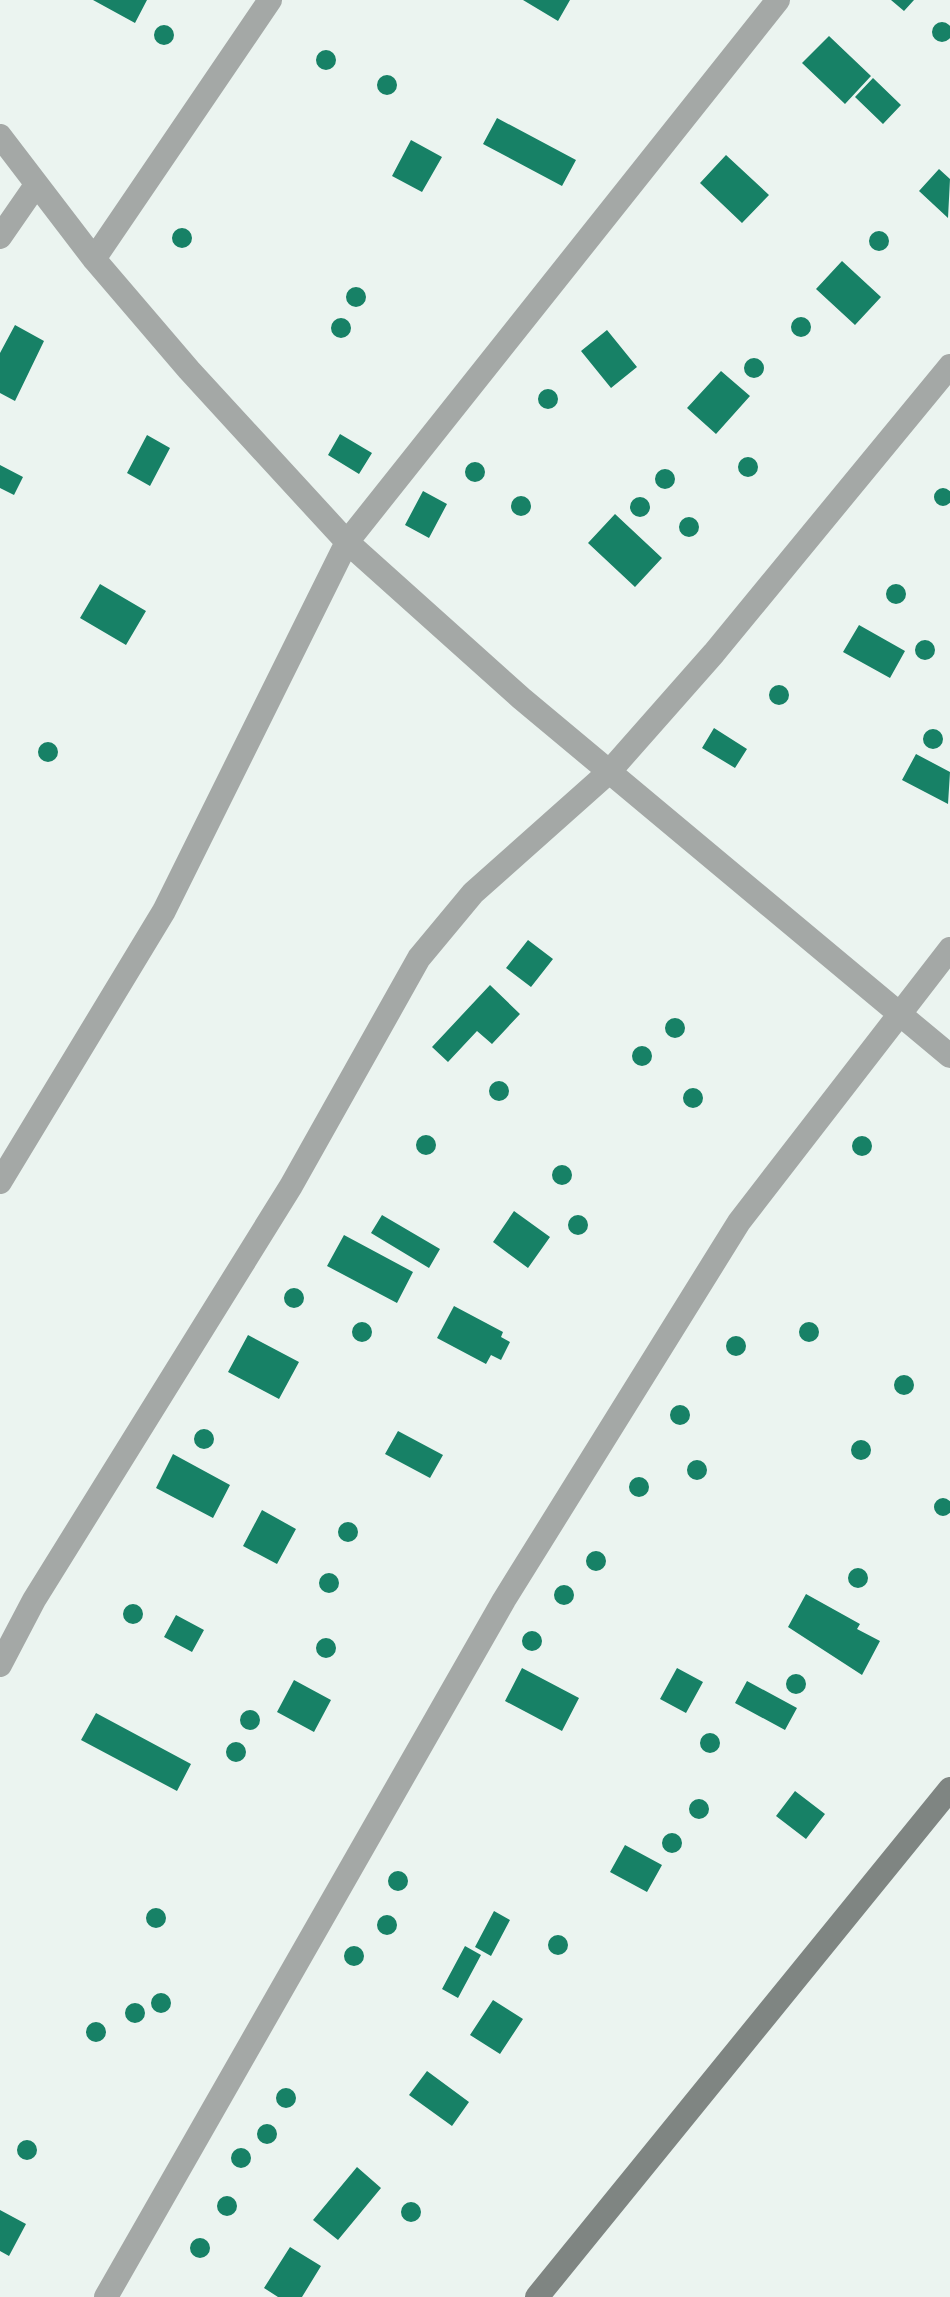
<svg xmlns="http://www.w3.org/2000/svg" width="950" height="2297" font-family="Arial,sans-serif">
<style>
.building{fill:#178166}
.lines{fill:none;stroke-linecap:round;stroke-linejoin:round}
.street{stroke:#a4a8a6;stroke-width:24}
.secondary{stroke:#7f8582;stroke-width:24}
</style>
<rect width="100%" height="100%" fill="#ebf4f0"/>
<path class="building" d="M93 0H147L135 23Z
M523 0H570L558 21Z
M891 0H914L904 11Z
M932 32a10 10 0 1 1 20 0a10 10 0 1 1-20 0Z
M154 35a10 10 0 1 1 20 0a10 10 0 1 1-20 0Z
M829 36 871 76 845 104 802 63Z
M316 60a10 10 0 1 1 20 0a10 10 0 1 1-20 0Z
M377 85a10 10 0 1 1 20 0a10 10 0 1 1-20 0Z
M873 78 901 105 883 124 855 97Z
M497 118 576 160 562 186 483 144Z
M411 140 442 157 422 192 392 176Z
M726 155 769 195 742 223 700 183Z
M939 169 950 179 948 218 919 191Z
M172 238a10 10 0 1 1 20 0a10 10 0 1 1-20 0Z
M869 241a10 10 0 1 1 20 0a10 10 0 1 1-20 0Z
M842 261 881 297 855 325 816 289Z
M346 297a10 10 0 1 1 20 0a10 10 0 1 1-20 0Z
M791 327a10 10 0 1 1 20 0a10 10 0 1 1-20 0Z
M331 328a10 10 0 1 1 20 0a10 10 0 1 1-20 0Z
M15 325 44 341 15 401 0 393V353Z
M607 330 637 367 611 388 581 351Z
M744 368a10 10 0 1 1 20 0a10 10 0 1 1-20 0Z
M721 371 750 396 716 434 687 408Z
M538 399a10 10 0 1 1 20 0a10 10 0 1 1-20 0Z
M340 434 372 453 359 474 328 455Z
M147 435 170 448 150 486 127 473Z
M738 467a10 10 0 1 1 20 0a10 10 0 1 1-20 0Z
M465 472a10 10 0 1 1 20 0a10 10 0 1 1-20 0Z
M0 465 23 477 14 495 0 488Z
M655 479a10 10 0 1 1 20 0a10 10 0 1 1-20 0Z
M934 497a9 9 0 1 1 18 0a9 9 0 1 1-18 0Z
M423 491 447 504 429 538 405 525Z
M511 506a10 10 0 1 1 20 0a10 10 0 1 1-20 0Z
M630 507a10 10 0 1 1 20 0a10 10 0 1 1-20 0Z
M615 514 662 558 635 587 588 543Z
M679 527a10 10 0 1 1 20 0a10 10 0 1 1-20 0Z
M100 584 146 611 126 645 80 618Z
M886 594a10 10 0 1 1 20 0a10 10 0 1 1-20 0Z
M859 625 905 651 890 678 843 652Z
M915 650a10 10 0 1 1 20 0a10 10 0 1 1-20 0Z
M769 695a10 10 0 1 1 20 0a10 10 0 1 1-20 0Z
M714 728 747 749 735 768 702 748Z
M923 739a10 10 0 1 1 20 0a10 10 0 1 1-20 0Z
M38 752a10 10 0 1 1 20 0a10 10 0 1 1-20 0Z
M916 754 950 772 948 804 902 780Z
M528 940 553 959 531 987 506 968Z
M490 985 520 1014 492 1044 477 1031 448 1062 432 1047Z
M665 1028a10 10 0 1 1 20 0a10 10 0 1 1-20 0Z
M632 1056a10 10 0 1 1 20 0a10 10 0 1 1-20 0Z
M489 1091a10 10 0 1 1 20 0a10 10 0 1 1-20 0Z
M683 1098a10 10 0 1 1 20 0a10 10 0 1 1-20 0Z
M416 1145a10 10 0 1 1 20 0a10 10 0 1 1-20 0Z
M852 1146a10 10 0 1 1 20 0a10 10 0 1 1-20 0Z
M552 1175a10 10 0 1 1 20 0a10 10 0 1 1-20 0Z
M514 1211 550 1237 528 1268 493 1242Z
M568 1225a10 10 0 1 1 20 0a10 10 0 1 1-20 0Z
M382 1215 440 1249 429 1268 371 1233Z
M344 1235 413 1272 397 1303 327 1266Z
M284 1298a10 10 0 1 1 20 0a10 10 0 1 1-20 0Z
M454 1306 503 1332 501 1337 510 1342 501 1360 491 1355 486 1364 437 1338Z
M799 1332a10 10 0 1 1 20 0a10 10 0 1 1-20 0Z
M352 1332a10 10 0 1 1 20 0a10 10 0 1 1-20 0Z
M248 1335 299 1362 279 1399 228 1372Z
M726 1346a10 10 0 1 1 20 0a10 10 0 1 1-20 0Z
M894 1385a10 10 0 1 1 20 0a10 10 0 1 1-20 0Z
M670 1415a10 10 0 1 1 20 0a10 10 0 1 1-20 0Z
M194 1439a10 10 0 1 1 20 0a10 10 0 1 1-20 0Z
M398 1431 443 1455 430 1478 385 1454Z
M851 1450a10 10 0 1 1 20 0a10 10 0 1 1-20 0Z
M173 1454 230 1485 213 1518 156 1488Z
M687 1470a10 10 0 1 1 20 0a10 10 0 1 1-20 0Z
M629 1487a10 10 0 1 1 20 0a10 10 0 1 1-20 0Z
M934 1507a9 9 0 1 1 18 0a9 9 0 1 1-18 0Z
M262 1510 296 1529 277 1564 243 1546Z
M338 1532a10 10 0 1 1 20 0a10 10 0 1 1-20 0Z
M586 1561a10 10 0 1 1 20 0a10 10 0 1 1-20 0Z
M848 1578a10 10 0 1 1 20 0a10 10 0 1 1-20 0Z
M319 1583a10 10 0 1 1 20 0a10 10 0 1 1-20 0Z
M554 1595a10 10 0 1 1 20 0a10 10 0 1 1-20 0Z
M806 1594 860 1624 857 1629 880 1641 862 1675 788 1627Z
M123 1614a10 10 0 1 1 20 0a10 10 0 1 1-20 0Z
M176 1615 204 1630 192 1652 164 1637Z
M522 1641a10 10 0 1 1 20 0a10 10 0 1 1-20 0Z
M316 1648a10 10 0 1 1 20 0a10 10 0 1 1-20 0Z
M522 1668 579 1698 562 1731 505 1701Z
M677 1668 703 1682 686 1713 660 1699Z
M786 1684a10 10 0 1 1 20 0a10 10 0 1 1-20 0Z
M294 1680 331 1700 314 1732 277 1712Z
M747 1681 797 1708 785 1730 735 1703Z
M240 1720a10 10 0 1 1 20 0a10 10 0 1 1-20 0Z
M96 1713 191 1764 177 1791 81 1740Z
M700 1743a10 10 0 1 1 20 0a10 10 0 1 1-20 0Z
M226 1752a10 10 0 1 1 20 0a10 10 0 1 1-20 0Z
M795 1791 825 1814 806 1839 776 1816Z
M689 1809a10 10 0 1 1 20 0a10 10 0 1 1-20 0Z
M662 1843a10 10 0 1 1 20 0a10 10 0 1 1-20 0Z
M625 1845 662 1865 647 1892 610 1872Z
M388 1881a10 10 0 1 1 20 0a10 10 0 1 1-20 0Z
M146 1918a10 10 0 1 1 20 0a10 10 0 1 1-20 0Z
M494 1911 510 1920 491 1956 475 1947Z
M377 1925a10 10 0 1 1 20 0a10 10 0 1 1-20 0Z
M548 1945a10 10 0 1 1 20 0a10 10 0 1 1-20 0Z
M344 1956a10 10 0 1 1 20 0a10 10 0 1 1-20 0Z
M465 1946 481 1955 458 1998 442 1989Z
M151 2003a10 10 0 1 1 20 0a10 10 0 1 1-20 0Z
M493 2000 523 2019 500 2054 470 2035Z
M125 2013a10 10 0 1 1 20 0a10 10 0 1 1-20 0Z
M86 2032a10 10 0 1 1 20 0a10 10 0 1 1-20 0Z
M427 2071 469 2102 452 2126 409 2095Z
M276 2098a10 10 0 1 1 20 0a10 10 0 1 1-20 0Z
M257 2134a10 10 0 1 1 20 0a10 10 0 1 1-20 0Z
M17 2150a10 10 0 1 1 20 0a10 10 0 1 1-20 0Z
M231 2158a10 10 0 1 1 20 0a10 10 0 1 1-20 0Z
M357 2167 381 2188 338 2240 313 2220Z
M217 2206a10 10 0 1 1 20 0a10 10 0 1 1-20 0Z
M401 2212a10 10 0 1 1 20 0a10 10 0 1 1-20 0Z
M0 2210 26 2224 9 2256 0 2251Z
M190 2248a10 10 0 1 1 20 0a10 10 0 1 1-20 0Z
M290 2247 321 2266 302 2297H278L264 2288Z"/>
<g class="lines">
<path class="street" d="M0 136 94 259 189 370 347 542 521 698 950 1056
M0 237 36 185
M94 259 270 0
M0 1182 164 911 347 542 778 0
M0 1665 34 1600 291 1186 419 958 473 893 609 772 714 653 950 366
M106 2297 504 1600 739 1222 950 949"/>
<path class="secondary" d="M537 2297 950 1789"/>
</g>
</svg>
